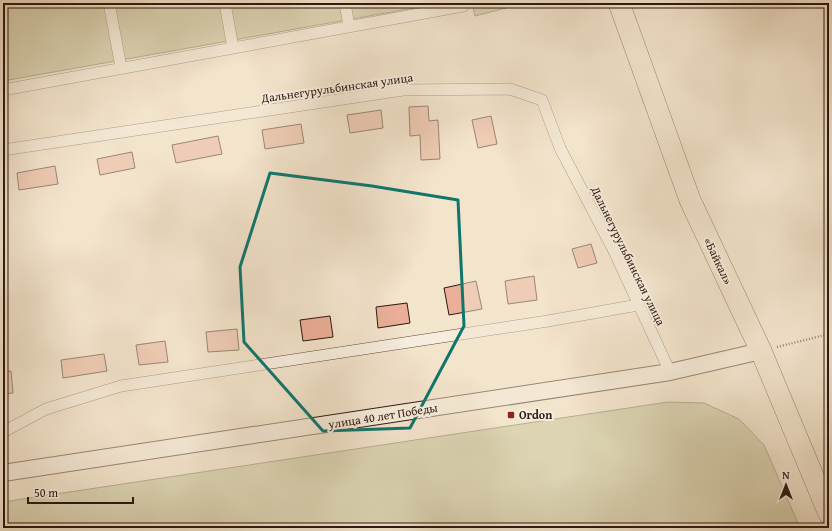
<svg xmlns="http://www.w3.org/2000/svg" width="832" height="531" font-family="'Gentium Book Plus',serif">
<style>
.green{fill:#c0c294;stroke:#776c51}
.building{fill:#ebaf99;stroke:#2e170e}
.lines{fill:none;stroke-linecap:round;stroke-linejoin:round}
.street-casing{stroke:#5f4a3e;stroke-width:12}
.secondary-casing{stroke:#2e170e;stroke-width:18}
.highway-casing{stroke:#2e170e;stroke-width:22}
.path{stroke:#2e170e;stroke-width:2.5;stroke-dasharray:1 2;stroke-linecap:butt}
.street{stroke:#f7edde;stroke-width:11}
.secondary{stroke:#f7edde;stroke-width:16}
.highway{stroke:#f3e4cc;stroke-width:21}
.marked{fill:none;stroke:#0f766e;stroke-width:3;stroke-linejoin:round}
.poi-dot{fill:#8f2418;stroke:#f7edde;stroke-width:1.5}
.labels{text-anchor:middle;stroke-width:4;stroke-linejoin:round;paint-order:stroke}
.street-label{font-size:12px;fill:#2e170e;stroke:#f7edde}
.poi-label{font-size:12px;font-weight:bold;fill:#2e170e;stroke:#f7edde;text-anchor:start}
</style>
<rect width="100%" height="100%" fill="#f3e4cc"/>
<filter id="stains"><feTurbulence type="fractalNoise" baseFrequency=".005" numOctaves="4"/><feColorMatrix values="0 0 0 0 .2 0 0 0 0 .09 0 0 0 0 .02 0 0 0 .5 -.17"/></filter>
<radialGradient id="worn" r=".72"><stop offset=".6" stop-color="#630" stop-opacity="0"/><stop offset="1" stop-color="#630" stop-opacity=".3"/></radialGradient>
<path class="green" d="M3 3H442L3 81Z
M472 3H525L475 16Z
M668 402 704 403 739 419 764 445 800 528H3V502Z"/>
<path class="building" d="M428 106 429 121 438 120 440 159 421 160 420 135 410 136 409 107Z
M381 110 383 128 350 133 347 115Z
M491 116 497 144 478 148 472 120Z
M301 124 304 143 265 149 262 130Z
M218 136 222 154 176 163 172 145Z
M132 152 135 168 100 175 97 159Z
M55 166 58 184 19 190 17 173Z
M591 244 597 263 578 268 572 249Z
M534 276 537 300 508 304 505 281Z
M476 281 482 309 449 315 444 288Z
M407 303 410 323 378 328 376 307Z
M330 316 333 337 303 341 300 320Z
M237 329 239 350 208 352 206 332Z
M165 341 168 362 139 365 136 345Z
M104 354 107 371 63 378 61 360Z
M11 371 13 393 3 394V372Z"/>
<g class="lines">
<defs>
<path id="street" d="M109 3 121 67
M225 3 233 48
M345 3 349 26
M3 90 463 6V3
M3 150 403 90 510 89 542 100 560 148 614 251 670 372
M3 432 46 409 121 386 548 321 638 305"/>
<path id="secondary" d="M3 473 670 372 761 351"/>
<path id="highway" d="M619 3 690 200 761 351 829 514"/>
</defs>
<use href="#street" class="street-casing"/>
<use href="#secondary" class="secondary-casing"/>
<use href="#highway" class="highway-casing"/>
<path class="path" d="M777 347 829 334"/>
<use href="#street" class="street"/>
<use href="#secondary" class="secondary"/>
<use href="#highway" class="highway"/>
</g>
<path d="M0 0H832V531H0ZM270 173 372 186 458 200 464 326 410 428 323 431 244 342 240 267Z" fill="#f3e4cc" fill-opacity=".55" fill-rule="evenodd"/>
<path class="marked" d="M270 173 372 186 458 200 464 326 410 428 323 431 244 342 240 267Z"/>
<rect class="poi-dot" x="507" y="411" width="8" height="8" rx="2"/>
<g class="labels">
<g class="street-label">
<text transform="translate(337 88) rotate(-8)" y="4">Дальнегурульбинская улица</text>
<text transform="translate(628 256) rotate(64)" y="4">Дальнегурульбинская улица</text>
<text transform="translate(718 261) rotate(65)" y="4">«Байкал»</text>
<text transform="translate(383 416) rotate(-9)" y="4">улица 40 лет Победы</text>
</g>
<g class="poi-label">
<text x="519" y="419">Ordon</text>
</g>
</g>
<rect width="832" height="531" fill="none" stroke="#f3e4cc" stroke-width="16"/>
<rect x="4" y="4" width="824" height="523" fill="none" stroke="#2e170e" stroke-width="2"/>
<rect x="8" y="8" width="816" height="515" fill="none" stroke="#2e170e"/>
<g transform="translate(786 485)" stroke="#f7edde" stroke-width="3" paint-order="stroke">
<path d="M0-3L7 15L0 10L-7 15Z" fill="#2e170e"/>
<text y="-6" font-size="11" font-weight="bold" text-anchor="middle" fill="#2e170e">N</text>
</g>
<path d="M28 497v6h105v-6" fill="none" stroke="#2e170e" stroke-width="2"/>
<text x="34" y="497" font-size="12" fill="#2e170e" stroke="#f7edde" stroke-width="3" paint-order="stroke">50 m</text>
<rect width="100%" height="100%" filter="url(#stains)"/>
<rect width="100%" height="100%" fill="url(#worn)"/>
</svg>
